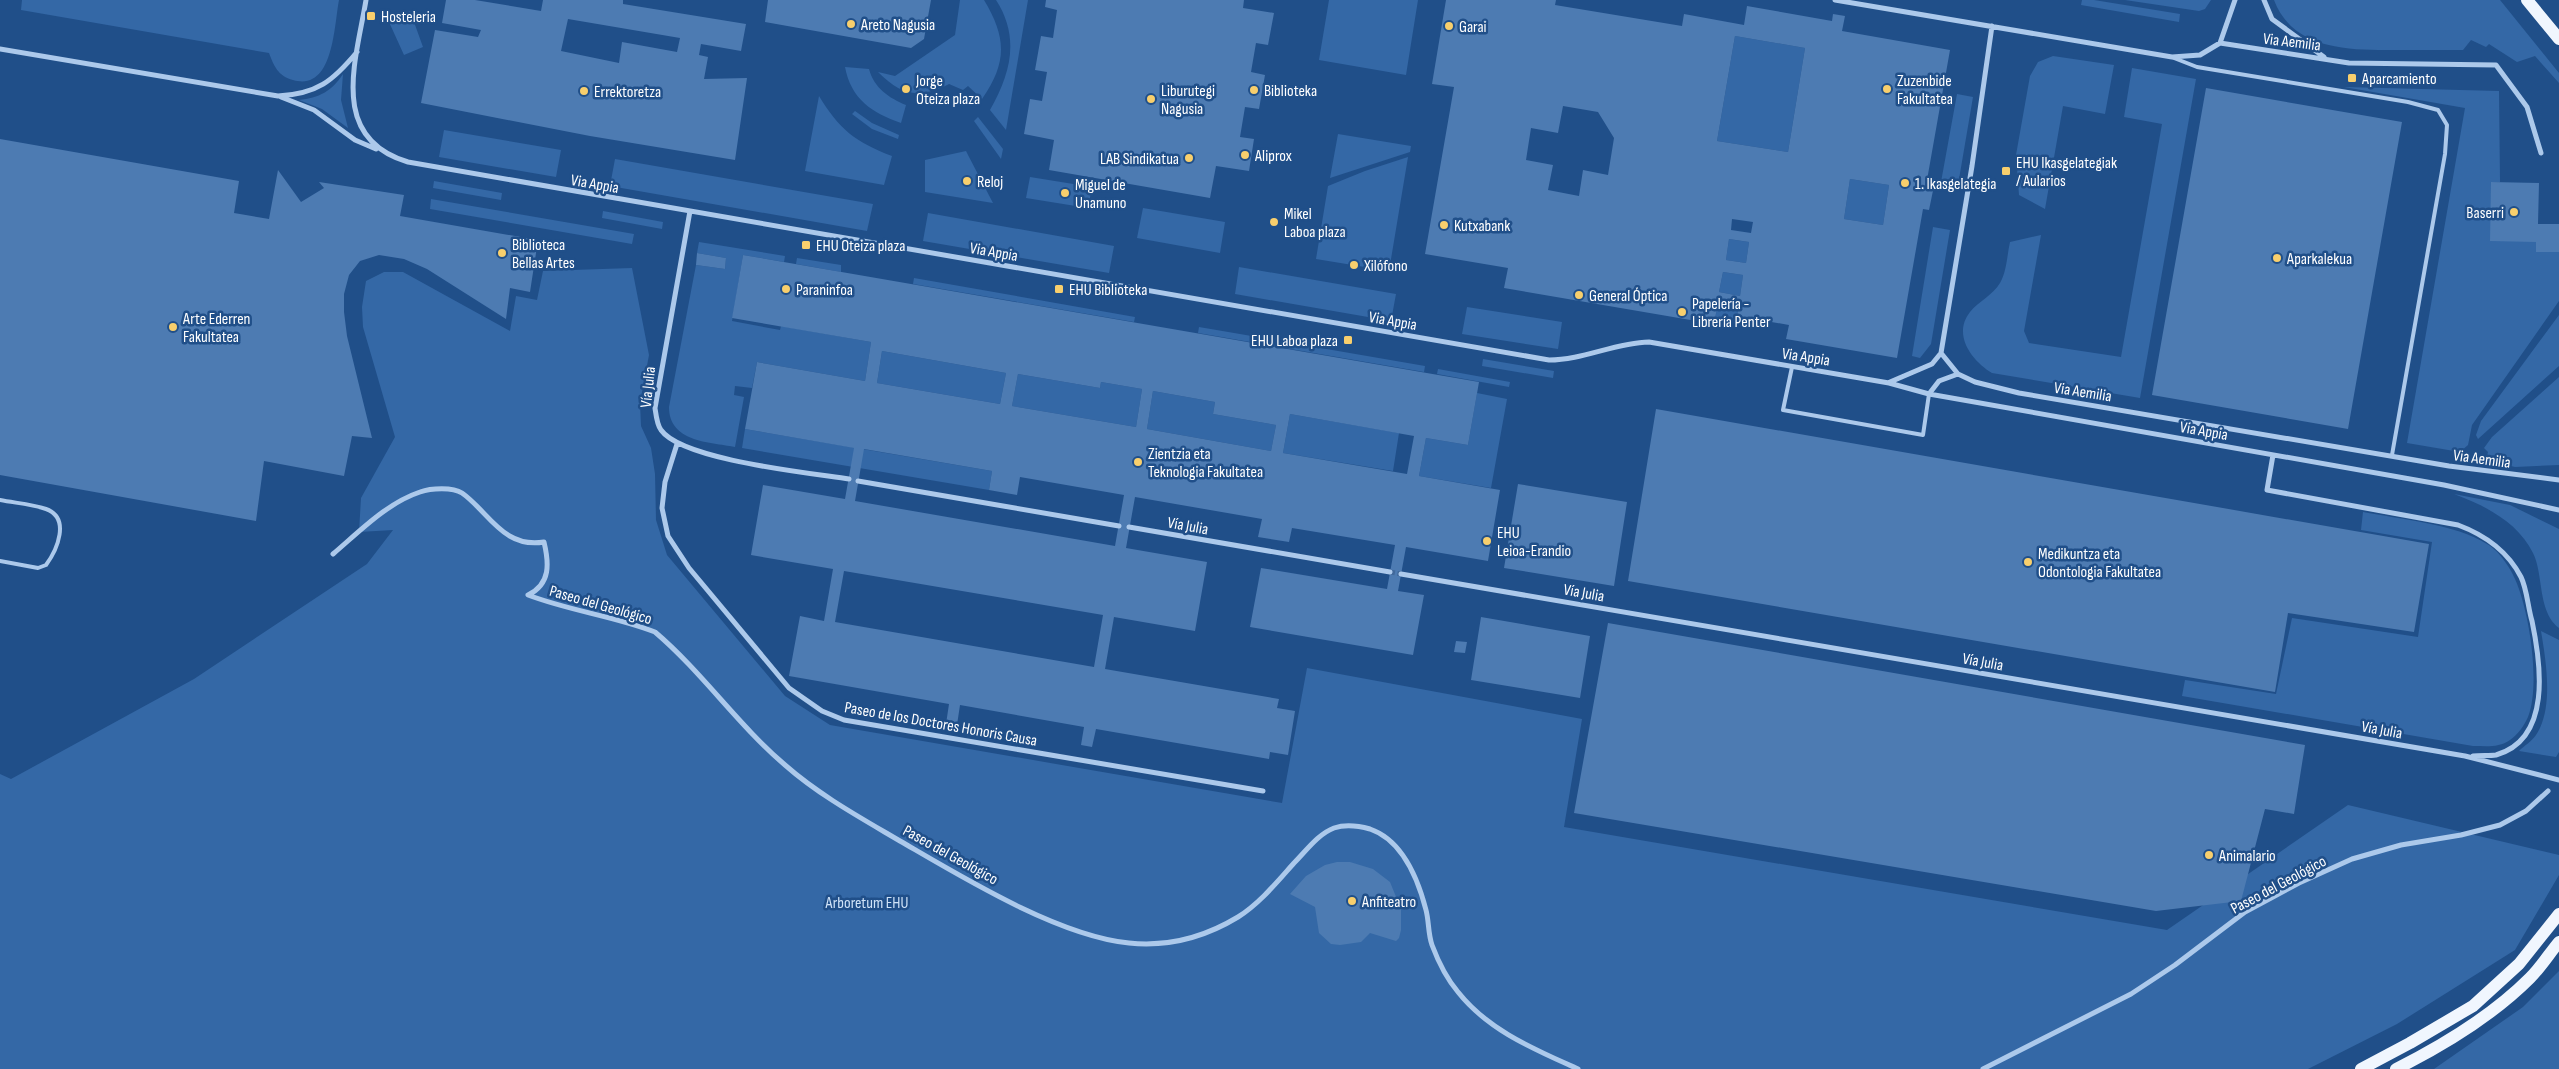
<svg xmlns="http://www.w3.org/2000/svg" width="2559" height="1069" font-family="'Sofia Sans Condensed',sans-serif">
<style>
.green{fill:#3468a6}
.building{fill:#4d7bb2;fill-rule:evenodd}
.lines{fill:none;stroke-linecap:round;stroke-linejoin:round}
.street-tunnel{stroke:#41699b;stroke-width:5;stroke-dasharray:5 2.5;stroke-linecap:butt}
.lane{stroke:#acc9eb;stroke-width:4}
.street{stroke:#acc9eb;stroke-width:5}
.primary{stroke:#f0f6fe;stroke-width:12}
.poi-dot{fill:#f8cf6d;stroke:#204f89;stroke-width:2}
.labels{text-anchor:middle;stroke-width:5;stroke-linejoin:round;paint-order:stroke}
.poi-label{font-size:16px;fill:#fff;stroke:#204f89;text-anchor:start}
.street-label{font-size:16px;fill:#fff;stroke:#204f89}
.park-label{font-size:16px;fill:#d0e3f8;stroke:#204f89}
</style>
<rect width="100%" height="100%" fill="#204f89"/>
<path class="green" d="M22 0H339C334 25 334 92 293 80 278 76 274 66 269 53L21 10Z
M960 0H984C1007 38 1007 63 982 99L968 86 963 90 949 84C919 99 902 96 878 72L895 76 955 35Z
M996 0H1028L1006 130 990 110C1011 73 1020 37 996 0Z
M1329 0H1418L1406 75 1319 60Z
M2082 0H2094L2180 14 2179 22 2081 5Z
M2125 0H2211L2205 9 2199 11Z
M2274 0H2500L2559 73V83L2535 56 2517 62 2489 44 2486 47 2471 40 2463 50C2439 50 2416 50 2393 50 2348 50 2293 50 2274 0Z
M410 11 423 47 404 55 389 22Z
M1735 36 1805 48 1788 152 1717 141Z
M2053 56 2114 65 2105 114 2063 106 2045 209 2019 195 2016 155 2030 76 2038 62Z
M845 67 869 69C874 88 889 98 906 105L901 123C872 113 851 99 845 67Z
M2132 68 2196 79 2140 398 1992 373C1972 361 1952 335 1970 312 1979 301 1993 295 2000 283 2007 271 2007 255 2010 242L2041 235 2024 331 2029 343 2121 357 2162 124 2124 117Z
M343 74 341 100 348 128 322 109 299 100C319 98 332 91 343 74Z
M2344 87 2499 91 2500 182H2491L2536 242V251L2559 252V301L2472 425 2468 445 2460 452 2407 443 2465 108Z
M1957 94 1973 97 1958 185 1941 182Z
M819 96C839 129 855 142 892 156L884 185 805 171Z
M855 111 872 123 899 135 898 139 872 129 852 114Z
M978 117 1003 149 1001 159 974 121Z
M444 130 561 150 556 177 439 157Z
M1338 134 1411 146 1410 152 1330 178Z
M966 151 968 155 993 203 925 192V160Z
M1408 157 1389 271 1316 259 1328 186 1365 171Z
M615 159 873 204 867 231 610 186Z
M1030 177 1092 187 1088 208 1026 198Z
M1850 179 1889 185 1883 225 1844 219Z
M434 181 502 193 501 200 433 188Z
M431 199 634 234 632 244 430 209Z
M1143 208 1225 222 1220 253 1137 238Z
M603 211 663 222 662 229 602 218Z
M928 213 1114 246 1109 273 923 241Z
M1933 227 1950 230 1931 344 1920 358 1912 356Z
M1729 239 1749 242 1746 263 1726 260Z
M699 242 785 256 784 262 743 255 732 321 780 330 781 326 871 342 865 381 757 362 752 388 735 386 734 395 744 397 735 447C709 442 669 442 669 407L696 265 725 269 726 258 697 253Z
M797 258 841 265V272L796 264Z
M1239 267 1396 294 1391 321 1235 294Z
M632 268 649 355 640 403 641 426 651 448 655 474 656 520 667 555 785 696 830 725 1282 803 1307 668 1582 719 1564 827 2167 930 2348 805 2559 855V875L2515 950 2397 1024 2308 1069H0V774L11 779 194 679 367 564 393 530 359 532 361 498 395 437 363 327 362 307 366 281 384 272H403L510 331 516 296 537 300 543 271Z
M1723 272 1743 275 1740 296 1719 292Z
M914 278 1135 317 1134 322 913 284Z
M1718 303 1739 306 1735 327 1714 324Z
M1467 307 1562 322 1558 349 1462 334Z
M2559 315V366L2478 439 2476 435 2481 421Z
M1199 327 1425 366 1424 372 1198 333Z
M882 351 1006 373 1000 404 877 383Z
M1483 359 1554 371 1553 378 1482 366Z
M1438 369 1510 382 1509 387 1437 374Z
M1018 374 1100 388 1101 382 1142 389 1136 427 1012 406Z
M2559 377V465L2515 467 2486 460 2488 452 2484 448 2492 437Z
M1153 391 1215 402 1213 414 1276 425 1271 451 1147 429Z
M1477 393 1507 399 1491 488 1419 476 1426 438 1468 445Z
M1290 414 1399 433 1393 471 1283 453Z
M745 429 992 471 989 490 742 448Z
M2454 494 2510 505 2559 529V628C2537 611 2544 575 2533 553 2518 522 2484 505 2454 494Z
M2363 512C2399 519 2456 524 2487 544 2498 550 2510 567 2515 579 2529 610 2541 684 2528 717 2524 726 2518 734 2510 740 2499 748 2486 746 2473 746L2182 696 2185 680 2276 694 2292 618 2418 637 2432 542 2361 530Z
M2541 631 2559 640V752L2556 757 2519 751C2524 746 2532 741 2536 735 2554 708 2546 661 2541 631Z
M2559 971V1069H2434L2523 1007Z"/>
<path class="building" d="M446 0H475L541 11 543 0H623V4L746 24 741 51 701 44 699 55 708 57 704 79 747 78 735 160 590 136 421 103 435 30 478 37 481 30 442 23ZM568 19 680 38 677 52 622 42 619 63 561 51Z
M768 0H931L924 39 911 48 765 22Z
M1046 0H1244L1243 8 1274 13 1268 45 1256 43 1251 72 1265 75 1259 109 1245 107 1240 137 1254 139 1249 171 1216 166 1210 198 1049 170 1054 140 1024 134 1030 99 1042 101 1047 72 1035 70 1041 36 1053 38 1057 10 1045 7Z
M1446 0H1556L1555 5 1682 26 1684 14 1744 25 1747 6 1832 21 1833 14 1845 16 1842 31 1950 50 1927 180 1935 181 1929 210 1923 209 1897 358 1786 339 1789 325 1737 316 1739 306 1718 303 1714 324 1504 288 1508 268 1425 254 1454 87 1432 84ZM1735 36 1805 48 1788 152 1717 141ZM1563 106 1598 112 1614 138 1608 175 1583 170 1579 196 1548 190 1553 165 1526 160 1531 128 1558 133ZM1850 179 1889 185 1883 225 1844 219ZM1732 219 1753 222 1751 233 1731 230ZM1729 239 1749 242 1746 263 1726 260ZM1723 272 1743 275 1740 296 1719 292Z
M2206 88 2402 122 2348 429 2152 395Z
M0 139 239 181 234 213 269 219 278 170 301 202 324 188 319 182 404 195 400 216 538 240 530 292 510 288 506 319 427 269 404 259 379 255 360 261 349 275 344 294V312L347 336 372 438 352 436 344 476 264 461 256 521 0 475Z
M2491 182 2539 183 2538 224H2559V252H2536V242L2490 241Z
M697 253 726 258 725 269 696 265Z
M743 255 1479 382 1468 445 1426 438 1419 476 1500 490 1488 561 1406 547 1398 591 1424 595 1413 655 1250 627 1261 568 1387 589 1395 545 1292 528 1289 542 1258 537 1262 519 1135 497 1126 548 1207 562 1195 631 1114 617 1105 669 1279 699 1277 708 1295 711 1288 755 1270 752 1269 759 1096 729 1092 747 1081 745 1084 727 960 705 957 725 946 724 949 704 789 676 800 616 824 621 833 569 751 555 763 485 845 499 854 448 745 429 757 362 865 381 871 342 732 318ZM882 351 1006 373 1000 404 877 383ZM1018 374 1100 388 1101 382 1142 389 1136 427 1012 406ZM1153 391 1215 402 1213 414 1276 425 1271 451 1147 429ZM1290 414 1414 436 1407 474 1283 453ZM864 449 992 471 989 490 1017 495 1020 477 1124 495 1115 546 855 501ZM844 571 1103 615 1094 667 835 622Z
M1656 409 2429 544 2414 632 2288 613 2275 692 1628 581Z
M1518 484 1627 502 1614 586 1504 568Z
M1481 617 1590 636 1580 698 1471 680Z
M1608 623 2305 745 2294 814 2265 809 2241 901 2156 911 1574 813Z
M1456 641 1467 642 1465 653 1454 652Z
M1337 862H1350L1373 869 1390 882 1401 909V930L1399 938 1396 941 1370 933 1361 942 1340 945 1331 944 1319 933 1315 907 1290 894 1306 876 1325 865Z"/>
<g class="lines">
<path class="street-tunnel" d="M1390 572 1401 574"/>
<path class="lane" d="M2174 58 2197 67 2408 102 2438 110 2447 125 2445 154 2392 455
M1792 367 1783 410 1923 435 1929 394
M0 500C15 503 32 504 46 509 71 518 57 550 46 565L38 568 0 561"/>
<path class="street" d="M366 0C356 61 328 138 408 162L1549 360C1583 360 1614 343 1649 342L1889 383 1929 394 2444 485 2559 510
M1835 0 2172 57 2200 55 2220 43 2349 63 2496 65 2527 107 2541 153
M2264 0 2272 19 2324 57
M1992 26 1972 166 1941 353 1958 374 1975 382 2019 393 2449 466 2559 480
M2220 43 2235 0
M0 49 278 96C317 94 333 81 357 52
M281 97 314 110 355 140 376 149
M690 211 655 408C656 415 657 425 661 430 682 460 810 473 849 479
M1890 382 1932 364 1941 353
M1929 394 1939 381 1958 374
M677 444 665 482 662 508 668 536 689 568 789 688 822 711 844 720 1263 791
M2273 455 2267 490 2458 525C2485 535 2507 550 2521 577 2527 589 2528 608 2532 621 2541 664 2552 739 2496 755 2489 756 2480 755 2473 756
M858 481 1119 526
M1129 527 1390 572
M333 554C360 531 387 503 420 492 431 488 453 487 462 493 488 511 503 549 544 542 549 563 551 584 528 595 570 611 614 616 655 632 702 672 738 725 785 765 819 795 861 818 900 841 962 877 1058 936 1129 943 1168 947 1205 937 1238 917 1260 903 1277 882 1294 863 1306 851 1318 834 1334 828 1346 824 1359 826 1370 829 1402 840 1418 879 1426 910 1429 921 1428 934 1432 945 1438 961 1447 979 1458 992 1489 1031 1534 1049 1578 1069
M1401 574 2465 756 2559 780
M1983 1069 2131 994 2175 965 2245 912 2299 883 2352 859 2401 845 2461 835 2500 825 2526 811 2548 791"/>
<path class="primary" d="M2527 0 2559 39
M2361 1069 2410 1043 2473 1006 2519 964 2559 914
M2396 1069C2444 1045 2492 1016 2530 978 2541 967 2549 954 2559 942"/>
</g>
<g class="poi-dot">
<rect x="366" y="11" width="10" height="10" rx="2.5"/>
<circle cx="851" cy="24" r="5"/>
<circle cx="1449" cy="26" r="5"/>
<rect x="2347" y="73" width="10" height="10" rx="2.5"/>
<circle cx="906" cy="89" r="5"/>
<circle cx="1887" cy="89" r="5"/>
<circle cx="1254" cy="90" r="5"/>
<circle cx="584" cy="91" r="5"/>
<circle cx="1151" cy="99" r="5"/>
<circle cx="1245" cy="155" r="5"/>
<circle cx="1189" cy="158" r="5"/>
<rect x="2001" y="166" width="10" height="10" rx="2.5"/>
<circle cx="967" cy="181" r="5"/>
<circle cx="1905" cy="183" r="5"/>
<circle cx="1065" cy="193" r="5"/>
<circle cx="2514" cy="212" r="5"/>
<circle cx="1274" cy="222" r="5"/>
<circle cx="1444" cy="225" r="5"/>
<rect x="801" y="240" width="10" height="10" rx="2.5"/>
<circle cx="502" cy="253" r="5"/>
<circle cx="2277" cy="258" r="5"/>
<circle cx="1354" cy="265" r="5"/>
<circle cx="786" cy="289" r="5"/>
<rect x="1054" y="284" width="10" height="10" rx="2.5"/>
<circle cx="1579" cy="295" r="5"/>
<circle cx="1682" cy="312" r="5"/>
<circle cx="173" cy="327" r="5"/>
<rect x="1343" y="335" width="10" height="10" rx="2.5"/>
<circle cx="1138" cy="462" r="5"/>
<circle cx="1487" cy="541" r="5"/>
<circle cx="2028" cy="562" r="5"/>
<circle cx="2209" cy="855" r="5"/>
<circle cx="1352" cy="901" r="5"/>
</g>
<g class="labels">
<g class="poi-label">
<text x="381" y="22">Hosteleria</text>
<text x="861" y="30">Areto Nagusia</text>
<text x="1459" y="32">Garai</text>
<text x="2362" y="84">Aparcamiento</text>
<text x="916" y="86">Jorge<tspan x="916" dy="18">Oteiza plaza</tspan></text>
<text x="1897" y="86">Zuzenbide<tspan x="1897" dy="18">Fakultatea</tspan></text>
<text x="1161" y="96">Liburutegi<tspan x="1161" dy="18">Nagusia</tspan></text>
<text x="1264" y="96">Biblioteka</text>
<text x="594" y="97">Errektoretza</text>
<text x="1255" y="161">Aliprox</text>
<text x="1179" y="164" text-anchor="end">LAB Sindikatua</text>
<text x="2016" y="168">EHU Ikasgelategiak<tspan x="2016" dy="18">/ Aularios</tspan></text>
<text x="977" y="187">Reloj</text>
<text x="1915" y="189">1. Ikasgelategia</text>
<text x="1075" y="190">Miguel de<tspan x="1075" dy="18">Unamuno</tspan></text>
<text x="2504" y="218" text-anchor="end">Baserri</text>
<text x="1284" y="219">Mikel<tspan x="1284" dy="18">Laboa plaza</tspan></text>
<text x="1454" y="231">Kutxabank</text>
<text x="512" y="250">Biblioteca<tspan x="512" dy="18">Bellas Artes</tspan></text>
<text x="816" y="251">EHU Oteiza plaza</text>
<text x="2287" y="264">Aparkalekua</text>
<text x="1364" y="271">Xilófono</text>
<text x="796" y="295">Paraninfoa</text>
<text x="1069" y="295">EHU Biblioteka</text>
<text x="1589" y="301">General Óptica</text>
<text x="1692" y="309">Papelería -<tspan x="1692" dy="18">Librería Penter</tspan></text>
<text x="183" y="324">Arte Ederren<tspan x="183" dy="18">Fakultatea</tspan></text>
<text x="1338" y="346" text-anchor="end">EHU Laboa plaza</text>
<text x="1148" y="459">Zientzia eta<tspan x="1148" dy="18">Teknologia Fakultatea</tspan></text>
<text x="1497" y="538">EHU<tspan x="1497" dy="18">Leioa-Erandio</tspan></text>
<text x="2038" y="559">Medikuntza eta<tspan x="2038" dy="18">Odontologia Fakultatea</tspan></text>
<text x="2219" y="861">Animalario</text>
<text x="1362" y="907">Anfiteatro</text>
</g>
<g class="street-label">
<text transform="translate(2292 41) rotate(7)" y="6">Via Aemilia</text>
<text transform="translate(595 183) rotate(10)" y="6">Via Appia</text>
<text transform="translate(994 251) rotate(10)" y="6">Via Appia</text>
<text transform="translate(1393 320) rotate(10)" y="6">Via Appia</text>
<text transform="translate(1806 356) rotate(9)" y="6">Via Appia</text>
<text transform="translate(647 387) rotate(-84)" y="6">Vía Julia</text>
<text transform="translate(2083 391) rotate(9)" y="6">Via Aemilia</text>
<text transform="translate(2204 430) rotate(10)" y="6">Via Appia</text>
<text transform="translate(2482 458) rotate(8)" y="6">Via Aemilia</text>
<text transform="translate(1188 525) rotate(10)" y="6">Vía Julia</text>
<text transform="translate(1584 592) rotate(10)" y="6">Vía Julia</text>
<text transform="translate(601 604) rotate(16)" y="6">Paseo del Geológico</text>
<text transform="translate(1983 661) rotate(10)" y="6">Vía Julia</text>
<text transform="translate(941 723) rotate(10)" y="6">Paseo de los Doctores Honoris Causa</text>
<text transform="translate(2382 729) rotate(10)" y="6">Vía Julia</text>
<text transform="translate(951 854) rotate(29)" y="6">Paseo del Geológico</text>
<text transform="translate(2278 884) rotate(-28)" y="6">Paseo del Geológico</text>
</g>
<g class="park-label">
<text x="867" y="908">Arboretum EHU</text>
</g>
</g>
</svg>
